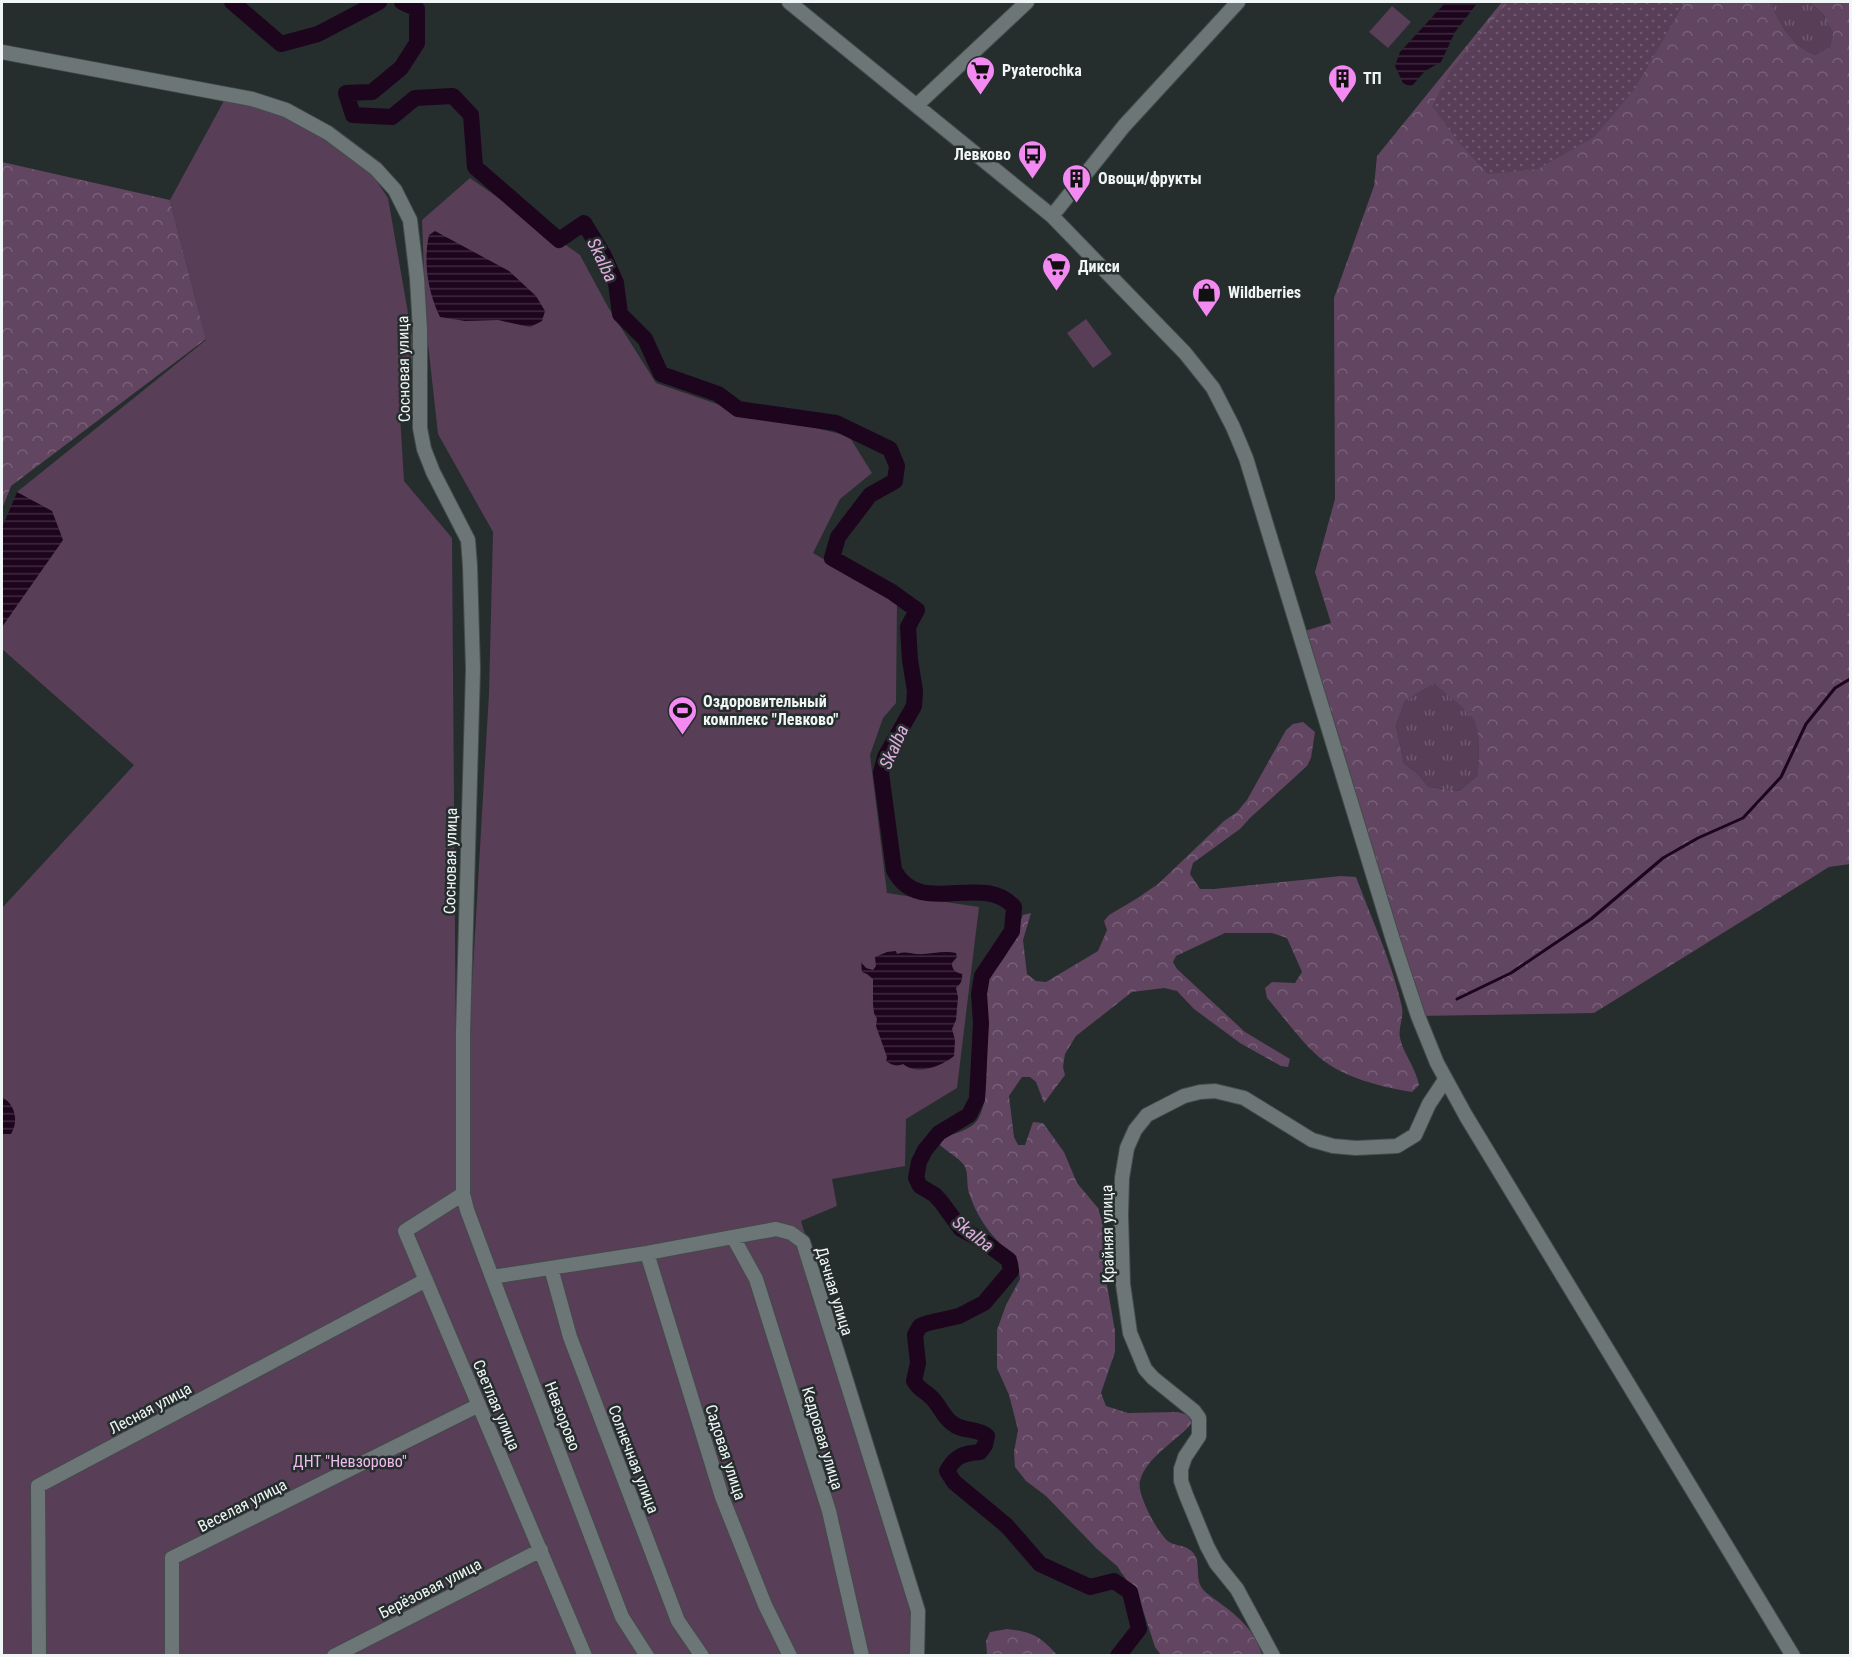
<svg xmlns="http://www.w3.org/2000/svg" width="1852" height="1657" font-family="'Roboto Condensed',sans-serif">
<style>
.grass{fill:url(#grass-tufts)}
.forest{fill:url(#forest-crowns);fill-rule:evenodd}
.park{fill:url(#park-dots)}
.garden{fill:#583e57}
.water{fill:url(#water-rules)}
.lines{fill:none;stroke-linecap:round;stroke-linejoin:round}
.stream{stroke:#1d051d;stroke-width:3}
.river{stroke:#1d051d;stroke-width:16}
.minor-casing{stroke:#444b4b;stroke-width:16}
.minor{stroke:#6d7676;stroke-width:14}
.labels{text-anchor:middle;stroke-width:5;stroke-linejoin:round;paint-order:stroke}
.poi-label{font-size:16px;font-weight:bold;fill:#f0f5f5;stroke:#252d2d;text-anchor:start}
.street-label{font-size:16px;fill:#f0f5f5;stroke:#252d2d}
.park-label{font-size:16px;fill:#f0bcee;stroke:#252d2d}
.water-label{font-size:18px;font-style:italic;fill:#e0addf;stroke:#252d2d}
</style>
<defs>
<pattern id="grass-tufts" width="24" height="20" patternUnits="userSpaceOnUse" patternTransform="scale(1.5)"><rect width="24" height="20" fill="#583e57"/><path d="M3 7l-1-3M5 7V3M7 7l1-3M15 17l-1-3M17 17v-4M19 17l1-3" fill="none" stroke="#705a70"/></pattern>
<pattern id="forest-crowns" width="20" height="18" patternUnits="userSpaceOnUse" patternTransform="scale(1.5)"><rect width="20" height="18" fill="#614561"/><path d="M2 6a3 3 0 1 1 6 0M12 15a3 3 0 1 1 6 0" fill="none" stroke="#786078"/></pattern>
<pattern id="park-dots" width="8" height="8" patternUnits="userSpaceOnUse" patternTransform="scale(1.5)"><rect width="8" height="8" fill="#583e57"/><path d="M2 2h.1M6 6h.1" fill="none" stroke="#705a70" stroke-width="1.8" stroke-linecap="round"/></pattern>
<pattern id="water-rules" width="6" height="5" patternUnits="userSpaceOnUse" patternTransform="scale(1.5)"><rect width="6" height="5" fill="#1d051d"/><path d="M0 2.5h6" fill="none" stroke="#3e2a3e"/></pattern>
</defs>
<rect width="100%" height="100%" fill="#252d2d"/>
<path class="grass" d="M1770 2H1809L1823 14 1833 33 1830 47 1815 55C1789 43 1782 26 1770 2Z
M1434 684C1443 692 1471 712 1476 722 1481 735 1478 761 1478 775L1459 791 1429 787 1416 772 1404 764 1396 725 1405 701Z"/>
<path class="forest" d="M1502 2H1770C1782 26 1789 43 1815 55L1830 47 1833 33 1823 14 1809 2H1850V864L1829 867 1594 1013 1418 1016 1298 633 1331 623 1315 572 1335 499 1334 298 1374 186 1377 156ZM1434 684C1443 692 1471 712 1475 722 1481 735 1478 761 1478 775L1459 791 1429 787 1416 772 1404 764 1396 725 1405 701Z
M2 162 170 200 206 339 11 486 2 509Z
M1303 722 1315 732 1311 758 1307 766 1250 818 1240 829 1193 863 1190 874 1200 889H1214L1341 876 1356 877C1372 920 1392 962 1402 1007 1404 1018 1398 1027 1400 1038 1404 1055 1416 1068 1419 1085L1412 1092C1382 1087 1344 1078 1320 1058 1300 1041 1284 1017 1267 998L1265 988 1272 982 1295 983 1302 972 1287 938 1272 933H1225L1176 956 1173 962 1177 969 1245 1032 1290 1059 1288 1067 1281 1066 1240 1043 1194 1009 1177 991 1164 988 1132 992 1076 1036 1065 1054 1063 1067 1065 1075 1044 1103 1036 1082 1030 1077H1022L1009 1096 1014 1137 1018 1145H1025L1033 1122 1043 1123 1064 1152 1077 1183 1098 1208 1105 1231 1104 1268 1115 1331V1352L1101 1393 1106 1406 1128 1413 1178 1412 1188 1415 1192 1423C1176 1442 1147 1456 1140 1481 1136 1493 1158 1534 1169 1542 1175 1546 1185 1545 1190 1550 1203 1559 1194 1577 1202 1588 1206 1594 1214 1598 1220 1603 1239 1617 1256 1632 1262 1655H1161L1155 1647 1139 1598 1117 1566 1097 1549 1046 1496 1026 1481 1015 1467 1014 1452 1018 1430 1009 1395 997 1368V1330L1006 1305 1020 1279 1018 1261C994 1238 980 1225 969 1193 966 1184 969 1173 964 1165 959 1158 946 1151 939 1144L940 1139C950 1135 966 1131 974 1124 997 1102 980 1019 986 988 990 972 1000 966 1007 953 1013 941 1017 928 1023 915L1031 913 1023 940 1027 974 1036 981 1046 982 1098 951 1107 930 1104 921 1109 915 1136 899 1158 884 1224 821 1237 812 1247 800 1286 730 1293 724Z
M1007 1629C1033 1632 1040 1636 1057 1655H987L986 1641 990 1632Z"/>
<path class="park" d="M1508 2H1685L1634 90 1594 137 1538 169 1488 174 1456 139 1432 106 1451 70Z"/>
<path class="garden" d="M1392 6 1411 22 1388 48 1369 32Z
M226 97 277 112 326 137 366 165 388 198 416 359 399 399 404 481 452 538 457 1192H460L489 693 493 532 438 434 426 326 422 220 470 178 580 255 608 307 656 383 717 404 849 436 872 473 840 499 813 553 897 602 896 703 883 718 870 755 887 893 979 907 957 1088 906 1119 905 1166 832 1179 837 1206 801 1221 918 1605 914 1655H2V908L134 765 2 649V527L17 492 206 340 170 200Z
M1086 319 1112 354 1093 368 1067 333Z"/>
<path class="water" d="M1446 2H1478L1455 32 1441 62 1425 71 1411 87 1403 83 1395 66 1400 52Z
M435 231 509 271 536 296 545 311 542 321 530 327 498 320 465 321 440 317C428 292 423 263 429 235Z
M17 492 52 511 63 540 2 627V527Z
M896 951 897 954C906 951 908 953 916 954 930 955 942 950 956 953L957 957 952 963C952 970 955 972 962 974 963 981 960 984 956 988L958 997 956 1020 952 1029 955 1040 954 1056C942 1066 917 1076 903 1064 896 1067 892 1065 886 1061L887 1057 876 1026 877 1019 874 1013 873 1004V979L867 974 862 972 861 962 866 968 873 970 876 966 875 957 887 952Z
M2 1097C15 1104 19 1121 11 1134H2Z"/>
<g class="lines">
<path class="stream" d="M1457 999 1511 973 1591 919 1663 858 1698 838 1743 818 1781 777 1806 724 1835 688 1850 679"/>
<path class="river" d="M232 2 281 44 318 34 379 2
M402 2 417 9V43L401 68 372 92 346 93 353 115 392 117 415 98 453 96 471 115 475 167 559 240 584 223 604 256 616 283 620 314 645 339 661 374 718 394 738 409 836 423 890 449 897 466 895 481 870 495 838 537 832 558 892 592 917 610 908 627 910 660 915 691 914 706 885 757 881 773 894 870C919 919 983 871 1014 907L1012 931 982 976 979 994 981 1023 977 1099 969 1115 939 1133 925 1150 919 1162 916 1178 920 1186 935 1195 942 1203 961 1229 983 1241 1009 1260 1011 1271 984 1303 959 1316 928 1323 920 1326 915 1335 918 1363 914 1381C920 1391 924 1390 931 1397 939 1404 943 1417 952 1423 962 1432 978 1428 987 1436L985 1445 980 1452C964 1453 955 1456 947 1471L954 1482 1007 1526 1040 1564 1090 1587 1114 1581 1130 1592 1139 1629 1118 1656"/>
<defs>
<path id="minor" d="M789 2 1052 216 1185 353 1213 388 1233 427 1246 458 1393 940 1418 1016 1437 1063 1466 1116 1793 1656
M2 52 252 99 286 110 328 133 376 169 395 190 410 220 417 278 420 331V428L424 449 433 472 468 540 470 566 473 669 463 1033V1194L467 1210 492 1277 622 1617 647 1656
M917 105 1027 2
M1052 216 1124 126 1238 2
M463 1194 405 1231 585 1656
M733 1237 756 1279 829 1511 862 1656
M647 1253 722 1497 765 1605 790 1656
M551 1268 570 1337 678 1621 702 1656
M492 1277 647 1253 776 1229 791 1233 803 1242 918 1611 917 1656
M39 1656 38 1486 426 1280
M172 1656V1558L479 1405
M334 1656 541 1550
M1273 1656 1237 1589 1216 1563 1207 1546 1186 1495 1181 1481V1469L1185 1457 1199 1436V1418L1194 1411 1153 1378 1145 1369 1130 1333 1123 1284 1121 1215 1122 1178 1127 1148 1135 1130 1147 1115 1184 1096 1200 1092 1215 1091 1244 1098 1312 1140 1333 1146 1356 1148 1397 1146 1415 1135 1429 1104 1445 1080"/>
</defs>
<use href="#minor" class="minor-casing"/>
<use href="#minor" class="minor"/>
</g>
<defs>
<symbol id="supermarket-pin" viewBox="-11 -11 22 30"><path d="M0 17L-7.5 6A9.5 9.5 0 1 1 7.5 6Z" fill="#f38af2" stroke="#252d2d"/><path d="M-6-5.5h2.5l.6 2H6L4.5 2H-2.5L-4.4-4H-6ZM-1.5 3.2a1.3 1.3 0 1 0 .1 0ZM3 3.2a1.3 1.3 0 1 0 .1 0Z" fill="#111"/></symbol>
<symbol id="building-pin" viewBox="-11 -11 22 30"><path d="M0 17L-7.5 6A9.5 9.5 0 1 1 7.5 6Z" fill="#f38af2" stroke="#252d2d"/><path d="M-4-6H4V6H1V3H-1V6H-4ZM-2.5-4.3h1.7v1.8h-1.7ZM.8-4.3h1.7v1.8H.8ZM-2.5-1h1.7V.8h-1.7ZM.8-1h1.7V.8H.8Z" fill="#111"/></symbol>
<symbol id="bus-pin" viewBox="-11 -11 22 30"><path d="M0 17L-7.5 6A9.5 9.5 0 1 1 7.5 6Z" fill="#f38af2" stroke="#252d2d"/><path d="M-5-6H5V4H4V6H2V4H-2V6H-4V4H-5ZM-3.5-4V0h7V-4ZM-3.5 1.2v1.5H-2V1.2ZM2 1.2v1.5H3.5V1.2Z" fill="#111"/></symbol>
<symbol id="shop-pin" viewBox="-11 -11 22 30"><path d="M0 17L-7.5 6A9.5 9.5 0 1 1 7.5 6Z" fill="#f38af2" stroke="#252d2d"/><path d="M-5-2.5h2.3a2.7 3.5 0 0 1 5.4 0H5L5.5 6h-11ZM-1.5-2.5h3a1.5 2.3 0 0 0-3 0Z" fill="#111"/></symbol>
<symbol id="stadium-pin" viewBox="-11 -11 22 30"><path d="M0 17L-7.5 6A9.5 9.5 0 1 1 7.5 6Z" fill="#f38af2" stroke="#252d2d"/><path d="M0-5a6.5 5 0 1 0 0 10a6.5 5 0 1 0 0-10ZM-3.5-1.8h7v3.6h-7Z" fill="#111"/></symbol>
</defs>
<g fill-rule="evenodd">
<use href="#supermarket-pin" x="964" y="54" width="33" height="45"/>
<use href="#building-pin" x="1326" y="62" width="33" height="45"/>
<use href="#bus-pin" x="1016" y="138" width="33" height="45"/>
<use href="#building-pin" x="1060" y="162" width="33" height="45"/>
<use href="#supermarket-pin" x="1040" y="250" width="33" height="45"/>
<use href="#shop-pin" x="1190" y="276" width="33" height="45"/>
<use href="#stadium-pin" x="666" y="694" width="33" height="45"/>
</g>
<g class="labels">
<g class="poi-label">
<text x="1002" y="76">Pyaterochka</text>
<text x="1363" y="84">ТП</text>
<text x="1011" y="160" text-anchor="end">Левково</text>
<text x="1098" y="184">Овощи/фрукты</text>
<text x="1078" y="272">Дикси</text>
<text x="1228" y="298">Wildberries</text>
<text x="703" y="707">Оздоровительный<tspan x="703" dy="18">комплекс "Левково"</tspan></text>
</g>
<g class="street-label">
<text transform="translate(403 369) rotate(-91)" y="6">Сосновая улица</text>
<text transform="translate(450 861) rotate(-89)" y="6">Сосновая улица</text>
<text transform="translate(1107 1234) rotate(-91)" y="6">Крайняя улица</text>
<text transform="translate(835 1291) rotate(73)" y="6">Дачная улица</text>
<text transform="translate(497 1405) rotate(67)" y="6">Светлая улица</text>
<text transform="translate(150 1408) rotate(-28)" y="6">Лесная улица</text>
<text transform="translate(563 1416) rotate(69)" y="6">Невзорово</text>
<text transform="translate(823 1438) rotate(73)" y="6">Кедровая улица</text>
<text transform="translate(726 1452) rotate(72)" y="6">Садовая улица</text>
<text transform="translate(634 1459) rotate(69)" y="6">Солнечная улица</text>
<text transform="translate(242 1505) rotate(-27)" y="6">Веселая улица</text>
<text transform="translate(430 1588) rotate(-27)" y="6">Берёзовая улица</text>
</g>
<g class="park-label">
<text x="350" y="1467">ДНТ "Невзорово"</text>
</g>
<g class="water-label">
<text transform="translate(602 260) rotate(64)" y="6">Skalba</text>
<text transform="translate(894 747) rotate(-66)" y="6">Skalba</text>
<text transform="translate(973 1234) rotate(38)" y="6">Skalba</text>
</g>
</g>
<rect width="1852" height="1657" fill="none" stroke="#f0f5f5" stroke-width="6"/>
</svg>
